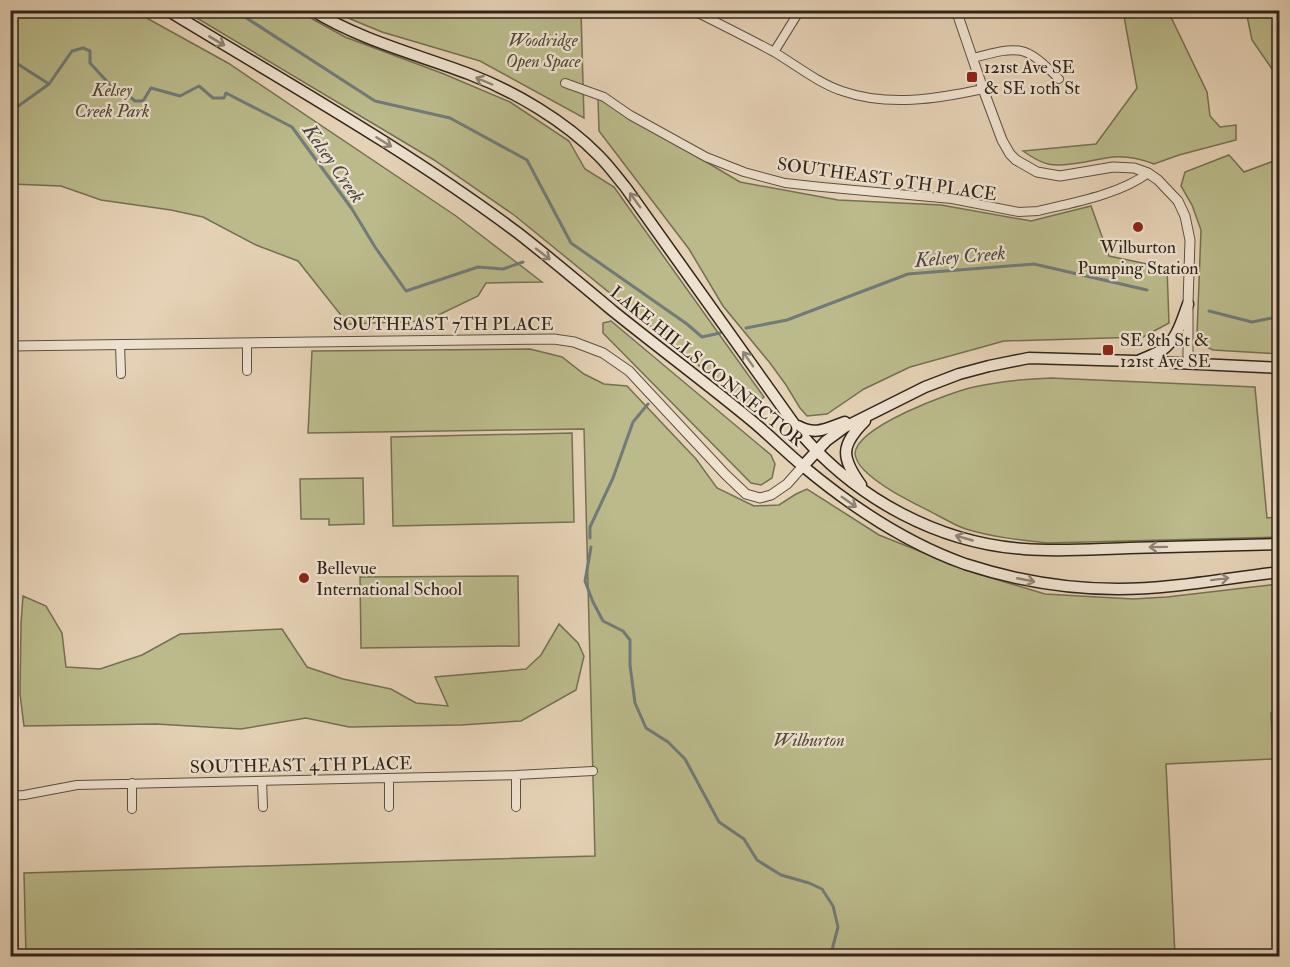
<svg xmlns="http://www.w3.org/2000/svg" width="1290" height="967" font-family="'IM FELL Double Pica',serif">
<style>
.green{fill:#baba8a;stroke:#747052;stroke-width:1.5}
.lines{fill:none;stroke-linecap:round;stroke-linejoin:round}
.stream{stroke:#707b7a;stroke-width:3}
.minor-casing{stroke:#5c5041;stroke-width:10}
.tertiary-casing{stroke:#5c5041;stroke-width:11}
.secondary-casing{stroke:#2f251a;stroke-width:13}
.minor{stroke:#eee1cf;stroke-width:8}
.tertiary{stroke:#eee1cf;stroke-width:9}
.secondary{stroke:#eee1cf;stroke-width:10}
.oneway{stroke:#8e8374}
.poi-dot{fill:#8f2418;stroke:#eee1cf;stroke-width:2}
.labels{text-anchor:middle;stroke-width:4.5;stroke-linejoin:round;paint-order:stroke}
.park-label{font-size:18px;font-style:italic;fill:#524a36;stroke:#eee1cf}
.poi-label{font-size:18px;fill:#2f251a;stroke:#eee1cf;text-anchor:start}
.street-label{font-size:18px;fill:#2f251a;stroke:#eee1cf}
.water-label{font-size:20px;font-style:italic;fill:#4a4942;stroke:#eee1cf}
</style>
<rect width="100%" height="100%" fill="#e5d1b5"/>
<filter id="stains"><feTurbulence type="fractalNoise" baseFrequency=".00333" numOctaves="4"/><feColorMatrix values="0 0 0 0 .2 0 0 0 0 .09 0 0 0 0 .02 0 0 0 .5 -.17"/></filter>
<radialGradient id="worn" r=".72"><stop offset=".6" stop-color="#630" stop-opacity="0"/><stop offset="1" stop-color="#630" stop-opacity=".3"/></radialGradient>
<path class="green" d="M11 10 134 11 228 63 456 216 542 282 486 283 478 296 426 321 348 324 298 261 256 245 203 217 171 210 101 200 61 186 11 184Z
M185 11H298L345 37 444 74 510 102 569 141 585 169 614 187 764 397 751 408 514 215 434 160Z
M331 11H581L584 118 480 61 382 32Z
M1123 11H1168L1207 92 1210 116 1220 127 1236 125V140L1179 155 1154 164C1141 159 1127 156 1113 157 1094 159 1066 168 1048 164 1039 162 1030 156 1023 151L1096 144 1137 88Z
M1246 11H1269L1279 27V79L1252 40Z
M598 98 740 182 838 200 941 205 1031 221 1091 206 1109 256 1167 268 1169 323 1143 337 1004 341 910 367 864 389 827 414 807 416 800 408 786 385 770 363 723 306 689 249 599 131Z
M1229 155 1244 172 1279 159V354L1213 350 1202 345 1197 334 1201 230 1192 205 1181 186 1185 172Z
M611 321 771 455 775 464 772 478 761 485 751 483 603 333V323Z
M530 349 562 357 584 374 604 384 627 386 696 459 717 488 754 506 779 505 796 494 807 489 879 535 975 573 1045 594 1133 599 1167 597 1279 584 1280 712 1271 713 1273 759 1166 764 1175 956H26L24 873 595 856 584 429 308 433 312 351Z
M1051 378 1255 387 1267 518 1279 517V537L1047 543C1019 540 992 537 966 529 956 526 947 520 937 515 914 503 883 489 864 470 860 466 856 460 855 454 855 427 951 392 974 387 1000 381 1025 379 1051 378Z
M572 433 574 522 393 526 391 437Z
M363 478 364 524 329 525V519H301L300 479Z
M518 576 519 646 361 648 360 577Z
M23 596 46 606 62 633 66 667 100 669 142 655 180 634 282 629 307 667 343 679 391 689 416 703 448 706 435 677 526 669 541 655 559 624 578 643 584 656 576 690 521 721 461 725 349 727 306 718 241 729 156 724 24 726 20 694 21 623Z"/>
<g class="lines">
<path class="stream" d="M234 10 375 101 450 118 527 160 571 243 687 324 702 337 720 333
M10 59 49 84 72 51 83 48 90 51V63L113 88 124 92 135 101H143L151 88 180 96 199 86 213 98H224L226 93 292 127 352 209 375 247 406 291 478 267 503 269 523 262
M10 112 49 84
M1209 311 1252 322 1272 318 1280 315
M746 328 787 320 908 274 1034 264 1147 290
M590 538V527L613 478 633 422 648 404
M591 547 585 581 593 602 603 621 623 631 630 640V665L635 703 646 728 668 742 685 759 719 822 744 839 757 860 781 875 809 883 822 889 833 906 838 927 832 950 828 956"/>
<defs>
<path id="minor" d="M692 10C720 24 748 38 774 52 796 65 818 83 842 91 888 107 936 99 983 89
M774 52 800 10
M973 58C1019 46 1025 44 1059 79
M565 83 604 97 630 115 706 157 744 172 785 183 822 187 952 199 1019 212 1038 211C1072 203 1121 194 1148 173
M247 343V371
M120 344 121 374
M10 729 14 956
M516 775V807
M389 778V807
M262 781 263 807
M132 783V809
M10 796 24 795 77 785 516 775 593 771"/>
<path id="tertiary" d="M956 10 983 89 1002 140 1010 154 1016 160 1037 172 1060 176 1113 167 1134 168 1148 173 1158 180 1178 201 1185 216 1190 240 1188 304V364
M10 346 554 339 574 342 603 353 629 371 725 474 746 494 760 498 771 495 787 484 803 466"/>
<path id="secondary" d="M167 10C285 82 407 150 518 233 550 258 582 285 613 311 659 348 706 383 751 420 769 435 786 452 804 467 852 507 906 543 965 564 1014 580 1066 589 1118 589 1172 589 1226 578 1280 572
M312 10C360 40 416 54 469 74 514 91 565 121 599 156 609 166 617 177 626 188L802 435C858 499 938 543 1024 549 1059 552 1094 549 1129 548 1179 547 1229 545 1280 544
M1140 360C1147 357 1156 354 1162 350 1177 340 1182 320 1188 304
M798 426C816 436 827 428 845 422
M803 466 826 441 845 427 925 387 959 374 989 366 1029 358 1135 361 1280 368
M861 485C841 457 840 446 865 421"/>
</defs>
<use href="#minor" class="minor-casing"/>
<use href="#tertiary" class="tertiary-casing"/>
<use href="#secondary" class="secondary-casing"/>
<use href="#minor" class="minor"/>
<use href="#tertiary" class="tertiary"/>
<use href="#secondary" class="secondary"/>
</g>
<defs><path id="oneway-shaft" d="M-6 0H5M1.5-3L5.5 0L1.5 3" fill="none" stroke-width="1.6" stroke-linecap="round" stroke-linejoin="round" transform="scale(1.5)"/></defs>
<g class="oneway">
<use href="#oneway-shaft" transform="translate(217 41) rotate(31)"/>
<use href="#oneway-shaft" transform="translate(484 81) rotate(-157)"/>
<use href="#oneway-shaft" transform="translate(384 142) rotate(32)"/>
<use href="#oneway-shaft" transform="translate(635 200) rotate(-126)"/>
<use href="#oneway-shaft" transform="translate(543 254) rotate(38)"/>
<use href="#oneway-shaft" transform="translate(748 359) rotate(-125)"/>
<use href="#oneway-shaft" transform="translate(849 502) rotate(35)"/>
<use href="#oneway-shaft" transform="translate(964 538) rotate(-164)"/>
<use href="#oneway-shaft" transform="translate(1158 547) rotate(179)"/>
<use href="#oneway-shaft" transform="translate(1220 579) rotate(-7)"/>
<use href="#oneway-shaft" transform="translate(1026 580) rotate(11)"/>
</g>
<g class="poi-dot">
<rect x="966" y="71" width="12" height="12" rx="3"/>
<circle cx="1138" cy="227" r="6"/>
<rect x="1102" y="344" width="12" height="12" rx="3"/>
<circle cx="304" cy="578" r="6"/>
</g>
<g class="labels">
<g class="park-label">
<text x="543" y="46">Woodridge<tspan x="543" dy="21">Open Space</tspan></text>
<text x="112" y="96">Kelsey<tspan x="112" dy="21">Creek Park</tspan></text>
<text x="809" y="746">Wilburton</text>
</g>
<g class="poi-label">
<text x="984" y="73">121st Ave SE<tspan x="984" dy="21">&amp; SE 10th St</tspan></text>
<text x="1138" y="253" text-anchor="middle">Wilburton<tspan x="1138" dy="21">Pumping Station</tspan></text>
<text x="1120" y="346">SE 8th St &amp;<tspan x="1120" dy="21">121st Ave SE</tspan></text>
<text x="316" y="574">Bellevue<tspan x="316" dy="21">International School</tspan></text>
</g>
<g class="street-label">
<text transform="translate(887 179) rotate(8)" y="6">SOUTHEAST 9TH PLACE</text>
<text x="443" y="330">SOUTHEAST 7TH PLACE</text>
<text transform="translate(707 366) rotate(39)" y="6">LAKE HILLS CONNECTOR</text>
<text transform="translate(301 765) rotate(-1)" y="6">SOUTHEAST 4TH PLACE</text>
</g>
<g class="water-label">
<text transform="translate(334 163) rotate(55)" y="7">Kelsey Creek</text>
<text transform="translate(960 256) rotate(-5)" y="7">Kelsey Creek</text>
</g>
</g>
<rect width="1290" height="967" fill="none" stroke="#e5d1b5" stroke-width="36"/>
<rect x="12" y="12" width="1266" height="943" fill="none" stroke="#2f251a" stroke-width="3"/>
<rect x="18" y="18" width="1254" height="931" fill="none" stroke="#2f251a" stroke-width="1.5"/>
<rect width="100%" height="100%" filter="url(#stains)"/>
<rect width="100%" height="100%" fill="url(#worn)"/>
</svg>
